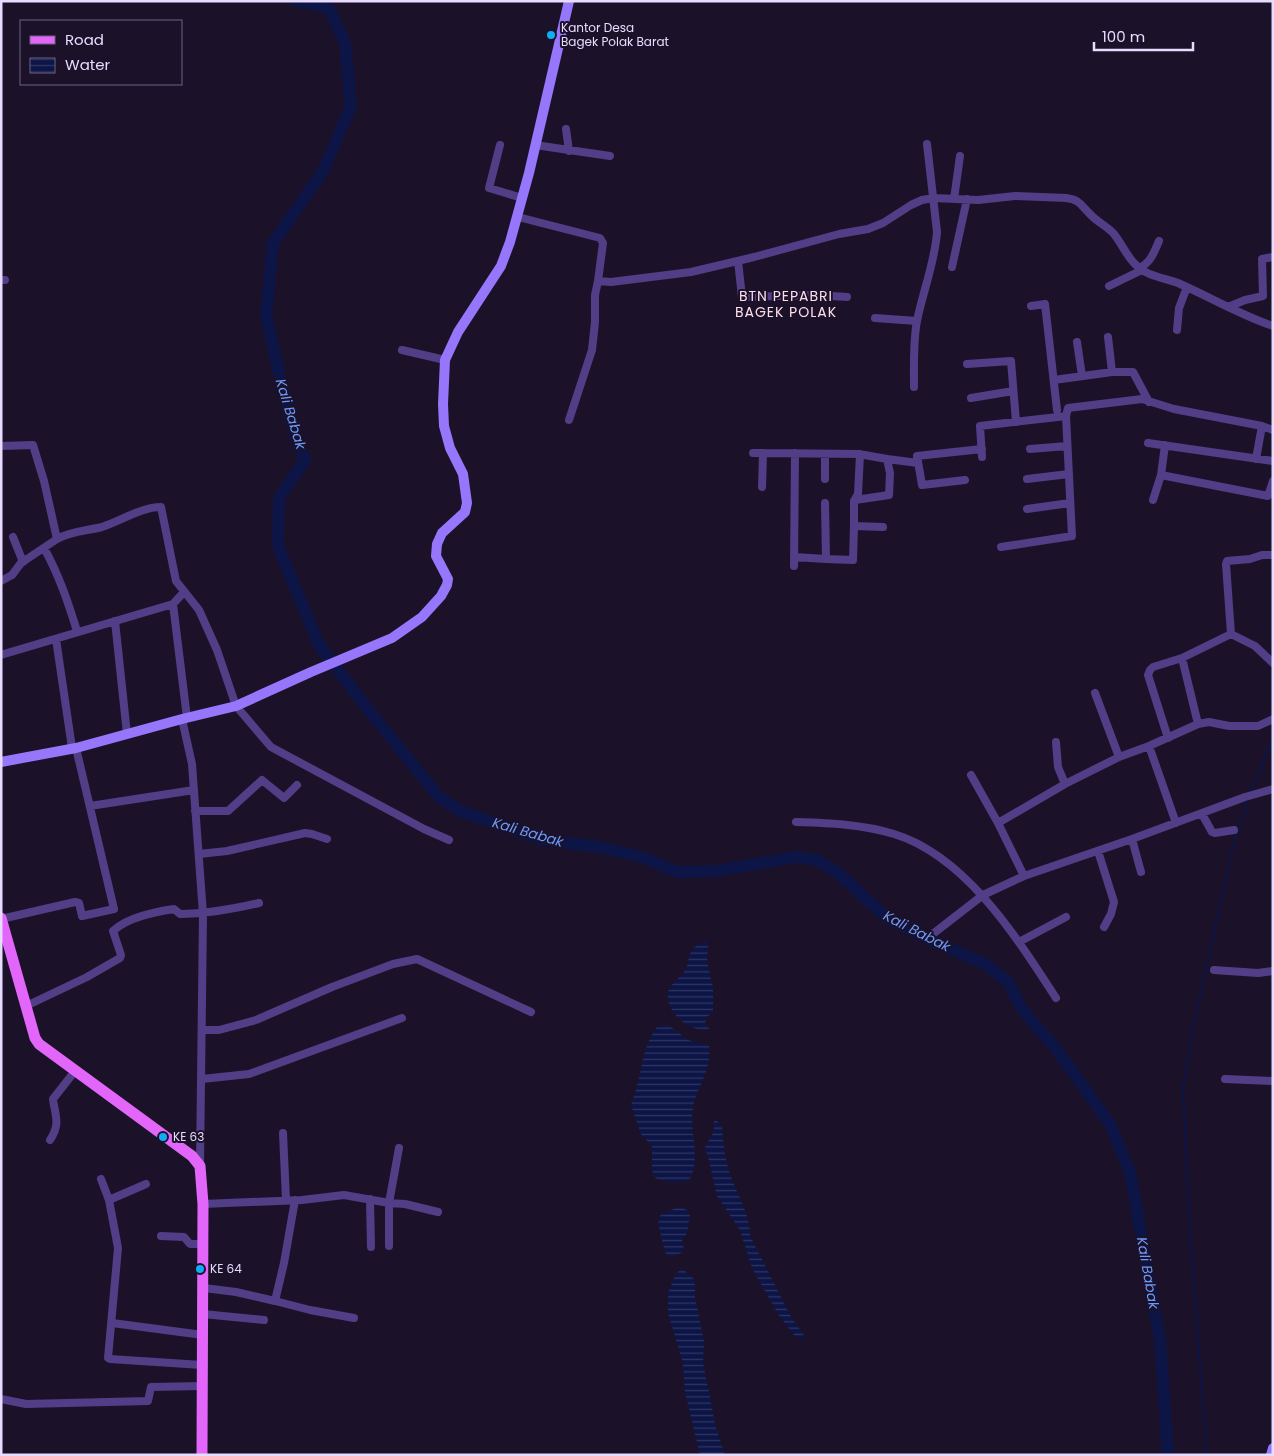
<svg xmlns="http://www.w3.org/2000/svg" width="1274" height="1456" font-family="Poppins,sans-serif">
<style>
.water{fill:url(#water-rules)}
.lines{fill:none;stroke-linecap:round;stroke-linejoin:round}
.stream{stroke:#0d1547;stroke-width:2}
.river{stroke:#0d1547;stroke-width:12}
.street{stroke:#513e87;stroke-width:8}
.secondary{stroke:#9676fb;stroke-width:10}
.primary{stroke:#e366fa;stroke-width:11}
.poi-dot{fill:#0eadf7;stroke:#1b122a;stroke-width:2}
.labels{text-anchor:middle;stroke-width:4;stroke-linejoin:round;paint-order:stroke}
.poi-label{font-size:12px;fill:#e7dbfe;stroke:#1b122a;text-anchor:start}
.neighbourhood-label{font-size:14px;letter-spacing:1px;fill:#feddeb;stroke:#1b122a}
.water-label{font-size:14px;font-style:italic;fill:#6d9afa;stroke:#1b122a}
</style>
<defs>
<pattern id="water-rules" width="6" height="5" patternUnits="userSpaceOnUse" patternTransform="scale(1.25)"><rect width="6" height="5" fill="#0d1547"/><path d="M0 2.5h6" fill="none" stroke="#303663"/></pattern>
</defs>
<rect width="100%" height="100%" fill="#1b122a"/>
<path class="water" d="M705 941 708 944 707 962 713 987V1013L706 1017 705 1025 710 1029C692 1034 665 1013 668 993 669 985 679 979 684 972 689 966 688 956 692 950 695 946 701 943 705 941Z
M668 1025 688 1040 709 1046C712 1074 693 1090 692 1116 691 1134 697 1146 694 1166 693 1169 693 1174 691 1177 685 1186 663 1181 655 1178L652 1170V1146L641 1134 631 1105C642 1079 640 1050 657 1027Z
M714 1119 722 1125C723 1147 726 1167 735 1187 742 1203 750 1218 750 1236L791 1317 805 1337 803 1340 794 1335 778 1314 752 1268 740 1230 717 1196 710 1165 705 1147 714 1131Z
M679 1207 687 1210 690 1215 687 1233 682 1240 684 1249C681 1255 675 1256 668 1256L665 1252 658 1223 661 1214Z
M681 1268 693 1278 695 1285V1297L704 1342 703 1363 716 1428 725 1455H700L685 1392 683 1363 668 1313V1293L675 1276Z"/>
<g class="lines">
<path class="stream" d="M1250 794 1273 738
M1207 1455 1190 1231 1183 1089 1193 1028 1234 842 1249 798"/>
<path class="river" d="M296 1 329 8 345 43 351 106 323 171 273 243 266 316 283 391 296 438 305 460 279 498 278 546 319 645 370 712 439 797 460 811 540 839 603 848 645 858 677 872 717 871 796 857 817 860 838 873 888 919 930 940 985 964 1008 982 1021 1008 1057 1050 1110 1124 1130 1172 1160 1340 1168 1455"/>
<path class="street" d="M566 129 569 151
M500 145 489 188 522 198
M535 145 610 156
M954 199 960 156
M518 217 600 238 603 243 598 281 611 282 691 272 754 257 839 234 868 229 883 223 911 205 922 200 934 198 978 200 1015 196 1066 198C1081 200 1080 205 1090 214 1097 222 1107 226 1114 234 1122 244 1127 257 1136 265 1146 276 1165 278 1178 283 1210 297 1240 315 1273 326
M738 261 742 297 815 295 847 297
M952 267 967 199
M1139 268C1151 263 1154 252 1159 241
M1 280H5
M1109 286 1142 270
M1031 306 1045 304 1057 410
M1228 307 1245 300 1263 296 1262 259 1273 257
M875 318 917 321
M1177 330 1179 308 1187 287
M1108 337 1112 372
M1077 342 1082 376
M402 350 445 360
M967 364 1011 361 1016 422
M1054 380 1112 372H1133L1149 402
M914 387C914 365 913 342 917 321 923 291 935 262 937 232L927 144
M971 398 1013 391
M569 420 592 350 595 322V295L598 281
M1148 443 1273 461
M1 446 33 445 44 481 57 539 21 563 12 575 1 581
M1030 449 1067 446
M753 453 859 454 887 459
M860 454 858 494 854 501V526L883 527
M982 457 980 426 1066 416
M1256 459 1262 426
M1161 475 1268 496 1273 481
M825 479V454
M1027 479 1069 474
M965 480 922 485 917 456 982 449
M762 487 763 453
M855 500 889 495 890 473 887 459 918 463
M1153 500 1161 475 1165 445
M825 503 826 559 853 560 854 526
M1027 509 1070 503
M13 537 23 562
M57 539C71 531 86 531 102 527 121 521 141 507 161 507L176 581 199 610 217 650 236 706 271 747 424 829 449 840
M1001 547 1072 536 1066 416 1068 408 1142 399 1174 409 1262 426 1273 430
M44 548C59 575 68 602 77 631
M794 557 826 559
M794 566 795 453
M173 604 187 718
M115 621 127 734
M1231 634 1226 564 1227 561 1250 559 1262 555H1273
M56 639 72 748
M1 655 173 604 184 592
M1182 658 1198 724
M1095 693 1119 757
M182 719 192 764 203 914 200 1166
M1168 738 1148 675 1150 670 1153 667 1182 658 1231 634 1255 646 1273 663
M1056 742 1058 767 1065 784
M1149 746 1176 823
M971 775 998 823 1024 876
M90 806 194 790
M195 811H228L262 780 284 798 297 785
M1202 814 1212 832 1215 833 1234 830
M796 822C828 823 862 824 894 834 966 856 1017 938 1056 998
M998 823 1065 784 1119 757 1149 746 1198 724 1209 722 1229 726H1258L1273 719
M1132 839 1141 872
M1098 851 1114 902 1111 914 1104 927
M199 854 227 851 305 833 312 834 327 839
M1 919 75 902 79 903 82 916 114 909 76 748
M934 933 983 895 1024 876 1132 839 1245 797 1273 789
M1019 942 1066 917
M1214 970 1258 973 1273 971
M26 1006 87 977 120 958 121 955 113 931C128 917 155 912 174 909L180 914C208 914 233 909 259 903
M202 1030H219L256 1020 332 987 393 964 417 959 531 1012
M202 1079 249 1074 402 1018
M1225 1079 1273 1081
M283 1133 286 1200
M50 1140C61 1124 55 1115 53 1099L75 1071
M101 1179 109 1200
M146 1184 109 1200 118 1248 108 1358 110 1359 202 1365
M370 1199 371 1247
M203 1204 302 1200 344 1195 389 1203 399 1148
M161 1236 184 1237 190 1244H203
M389 1246V1203L405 1204 438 1212
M204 1288 236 1292 275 1301 284 1263 295 1200
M275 1301 310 1310 354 1318
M203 1314 264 1320
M112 1323 203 1335
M1 1399 26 1404 148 1401 151 1387 202 1386"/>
<path class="secondary" d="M1 762 76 748 182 719 236 706 311 672 392 638 422 617 441 596 447 585 448 579 436 556 437 544 442 533 465 512 467 503 463 474 450 448 444 426 443 404 445 360 458 332 501 266 510 242 529 173 569 1
M1271 1455 1273 1448"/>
<path class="primary" d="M1 918 35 1038 39 1044 192 1156 200 1166 203 1204 202 1455"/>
</g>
<g class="poi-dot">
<circle cx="551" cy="35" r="5"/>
<circle cx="163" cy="1137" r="5"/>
<circle cx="200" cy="1269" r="5"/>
</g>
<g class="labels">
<g class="poi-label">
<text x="561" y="32">Kantor Desa<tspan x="561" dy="14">Bagek Polak Barat</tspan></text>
<text x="173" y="1141">KE 63</text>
<text x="210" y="1273">KE 64</text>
</g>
<g class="neighbourhood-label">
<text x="786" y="301">BTN PEPABRI<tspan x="786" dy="16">BAGEK POLAK</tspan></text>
</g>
<g class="water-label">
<text transform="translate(291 414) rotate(73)" y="5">Kali Babak</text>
<text transform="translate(528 832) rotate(16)" y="5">Kali Babak</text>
<text transform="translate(917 931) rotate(27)" y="5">Kali Babak</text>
<text transform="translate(1148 1273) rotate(80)" y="5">Kali Babak</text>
</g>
</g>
<rect width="1274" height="1456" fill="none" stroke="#e7dbfe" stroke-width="5"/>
<rect x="20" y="20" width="162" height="65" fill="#1b122a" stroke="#6d627f"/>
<rect x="30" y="36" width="25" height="8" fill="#e366fa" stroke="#6d627f"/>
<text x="65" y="45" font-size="15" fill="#e7dbfe">Road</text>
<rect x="30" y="58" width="25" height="15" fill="url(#water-rules)" stroke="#6d627f"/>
<text x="65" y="70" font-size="15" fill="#e7dbfe">Water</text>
<path d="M1094 42v8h99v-8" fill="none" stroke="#e7dbfe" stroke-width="2.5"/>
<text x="1102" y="42" font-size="15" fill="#e7dbfe" stroke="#1b122a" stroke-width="4" paint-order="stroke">100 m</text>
</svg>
